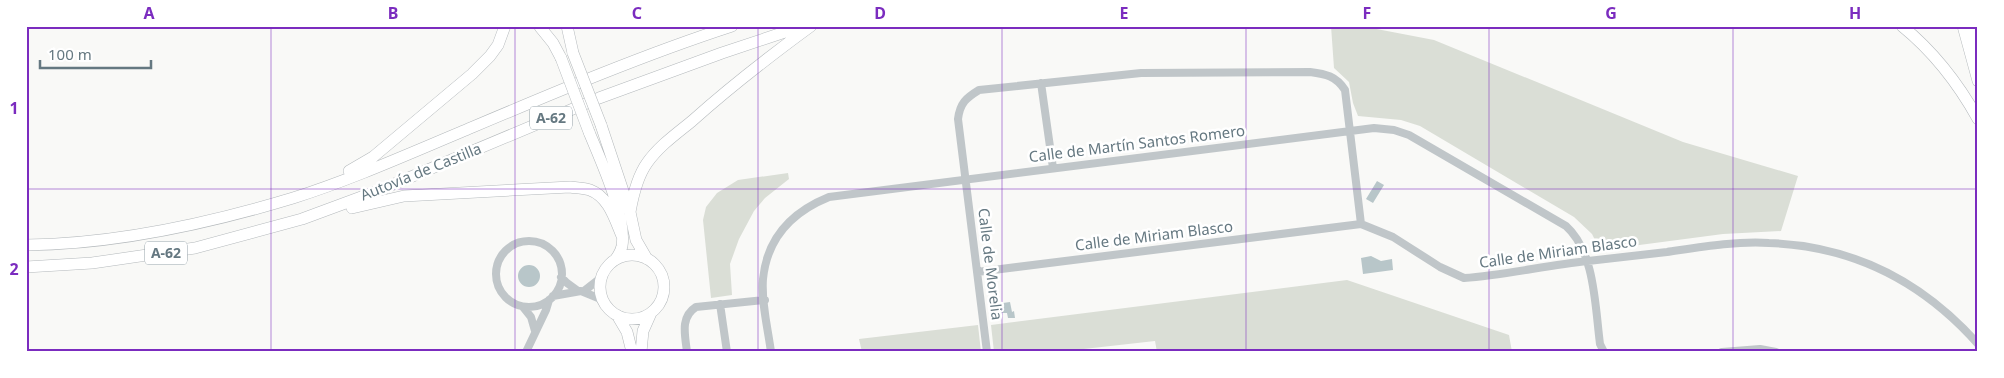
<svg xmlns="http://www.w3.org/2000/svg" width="2004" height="378" font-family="'Noto Sans',sans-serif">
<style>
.green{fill:#daded6}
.water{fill:#b8c6c9}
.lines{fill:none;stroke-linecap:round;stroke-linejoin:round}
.highway-casing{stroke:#b4b9bc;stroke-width:12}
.minor{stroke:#c0c6c9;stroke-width:8}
.highway{stroke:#fff;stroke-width:11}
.highway-bridge-casing{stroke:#b4b9bc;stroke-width:12;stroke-linecap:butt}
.highway-bridge{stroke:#fff;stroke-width:11}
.grid{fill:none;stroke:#7b2cbf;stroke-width:1;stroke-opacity:0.55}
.labels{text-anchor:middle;stroke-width:5;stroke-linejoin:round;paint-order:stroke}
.shield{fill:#fff;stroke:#93a0a7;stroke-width:1}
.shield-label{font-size:14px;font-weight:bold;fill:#657881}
.street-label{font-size:15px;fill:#657881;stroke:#fff}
.neatline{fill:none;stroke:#7b2cbf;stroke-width:2}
.grid-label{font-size:16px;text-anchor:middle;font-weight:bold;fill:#7b2cbf}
</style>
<rect width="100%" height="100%" fill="#f9f9f7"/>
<path class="green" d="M1331 26H1361L1434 40 1683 142 1798 176 1781 231 1723 234 1609 249 1598 246 1592 234 1574 217 1420 126 1401 120 1358 116 1353 103 1349 82 1334 68Z
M788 173 789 179 765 198 754 211 739 239 730 264 732 295 711 298 703 220 706 207 717 193 738 180Z
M1347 280 1509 335 1512 352H1157L1155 341 1057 352H994L991 325Z
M978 325 981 352H862L859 339Z"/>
<path class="water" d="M1377 181 1384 185 1373 203 1366 199Z
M1371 256 1381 261 1392 259 1393 270 1363 274 1361 258Z
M518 276a11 11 0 1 1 22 0a11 11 0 1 1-22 0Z
M1010 302 1012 312 1014 311 1015 318H1008L1007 313H998L996 304Z"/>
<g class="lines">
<defs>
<path id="highway" d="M567 26 573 53
M1902 26C1934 52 1958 83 1978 119
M1963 26 1978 81
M1971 26 1978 51
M540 27 553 43 561 58
M601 125 630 212 636 240 647 259
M589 132C600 159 627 217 622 246 621 251 618 256 615 260
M349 171 373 157 472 74 490 56 498 45 505 26
M352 208 404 196 570 187C576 188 584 188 590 190 609 197 615 220 622 236
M630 212C633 195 637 177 647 163 659 146 676 134 692 121 730 87 770 56 811 26
M26 245C117 244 207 224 293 198 350 180 406 155 461 132 551 94 640 56 732 26
M600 287a32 32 0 1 1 64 0a32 32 0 1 1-64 0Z
M26 267 92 263 195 248 302 219 375 192 599 98 722 53 803 26
M617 315 627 332 632 352
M641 352 643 331 651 313"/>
</defs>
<use href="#highway" class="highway-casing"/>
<path class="minor" d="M1041 83 1053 168
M496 274a33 33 0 1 1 66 0a33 33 0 1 1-66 0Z
M977 272 1361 224 1393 237 1440 267 1464 278C1506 275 1547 265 1588 261 1615 258 1641 255 1667 252 1701 247 1735 241 1769 243 1854 246 1922 281 1978 344
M561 277 567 283 578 291
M584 291 602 277
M553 296 581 291 603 300
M720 304 727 352
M523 307 531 317 535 331
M526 352 546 310 549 300
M687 352C685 335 680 317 696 307L765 300
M771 352C768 329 761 302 763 279 767 238 792 212 829 197L1374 128 1394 130 1409 135 1566 226C1595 252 1595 306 1600 344L1604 352
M987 352 958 119C960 103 966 98 979 90L1141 73 1310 72C1326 74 1336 76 1345 90L1361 224
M1722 352 1760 349 1776 352"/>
<use href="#highway" class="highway"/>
<defs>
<path id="highway-bridge" d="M573 53 601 125
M561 58 589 132"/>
</defs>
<use href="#highway-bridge" class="highway-bridge-casing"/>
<use href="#highway-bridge" class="highway-bridge"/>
</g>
<path class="grid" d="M271 26V352M515 26V352M758 26V352M1002 26V352M1246 26V352M1489 26V352M1733 26V352M26 189H1978"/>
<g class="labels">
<g class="shield">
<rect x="530" y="106.5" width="42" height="23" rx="4"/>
<rect x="145" y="241.5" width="42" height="23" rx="4"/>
</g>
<g class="shield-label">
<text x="551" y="123">A-62</text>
<text x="166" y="258">A-62</text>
</g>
<g class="street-label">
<text transform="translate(1137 144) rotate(-7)" y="5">Calle de Martín Santos Romero</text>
<text transform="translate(421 172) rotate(-22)" y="5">Autovía de Castilla</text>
<text transform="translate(1154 236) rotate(-7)" y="5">Calle de Miriam Blasco</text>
<text transform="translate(1558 252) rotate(-8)" y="5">Calle de Miriam Blasco</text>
<text transform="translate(990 264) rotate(83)" y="5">Calle de Morelia</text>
</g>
</g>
<rect width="2004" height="378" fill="none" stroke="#ffffff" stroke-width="55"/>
<path d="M40 60v8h111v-8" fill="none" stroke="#657881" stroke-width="2.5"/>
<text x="48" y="60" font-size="15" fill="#657881" stroke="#ffffff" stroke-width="4" paint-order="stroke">100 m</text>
<rect x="28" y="28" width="1948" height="322" class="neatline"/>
<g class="grid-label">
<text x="149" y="19">A</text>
<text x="393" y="19">B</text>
<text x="637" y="19">C</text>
<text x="880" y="19">D</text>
<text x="1124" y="19">E</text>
<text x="1367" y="19">F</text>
<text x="1611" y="19">G</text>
<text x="1855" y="19">H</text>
<text x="14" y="114">1</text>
<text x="14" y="275">2</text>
</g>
</svg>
